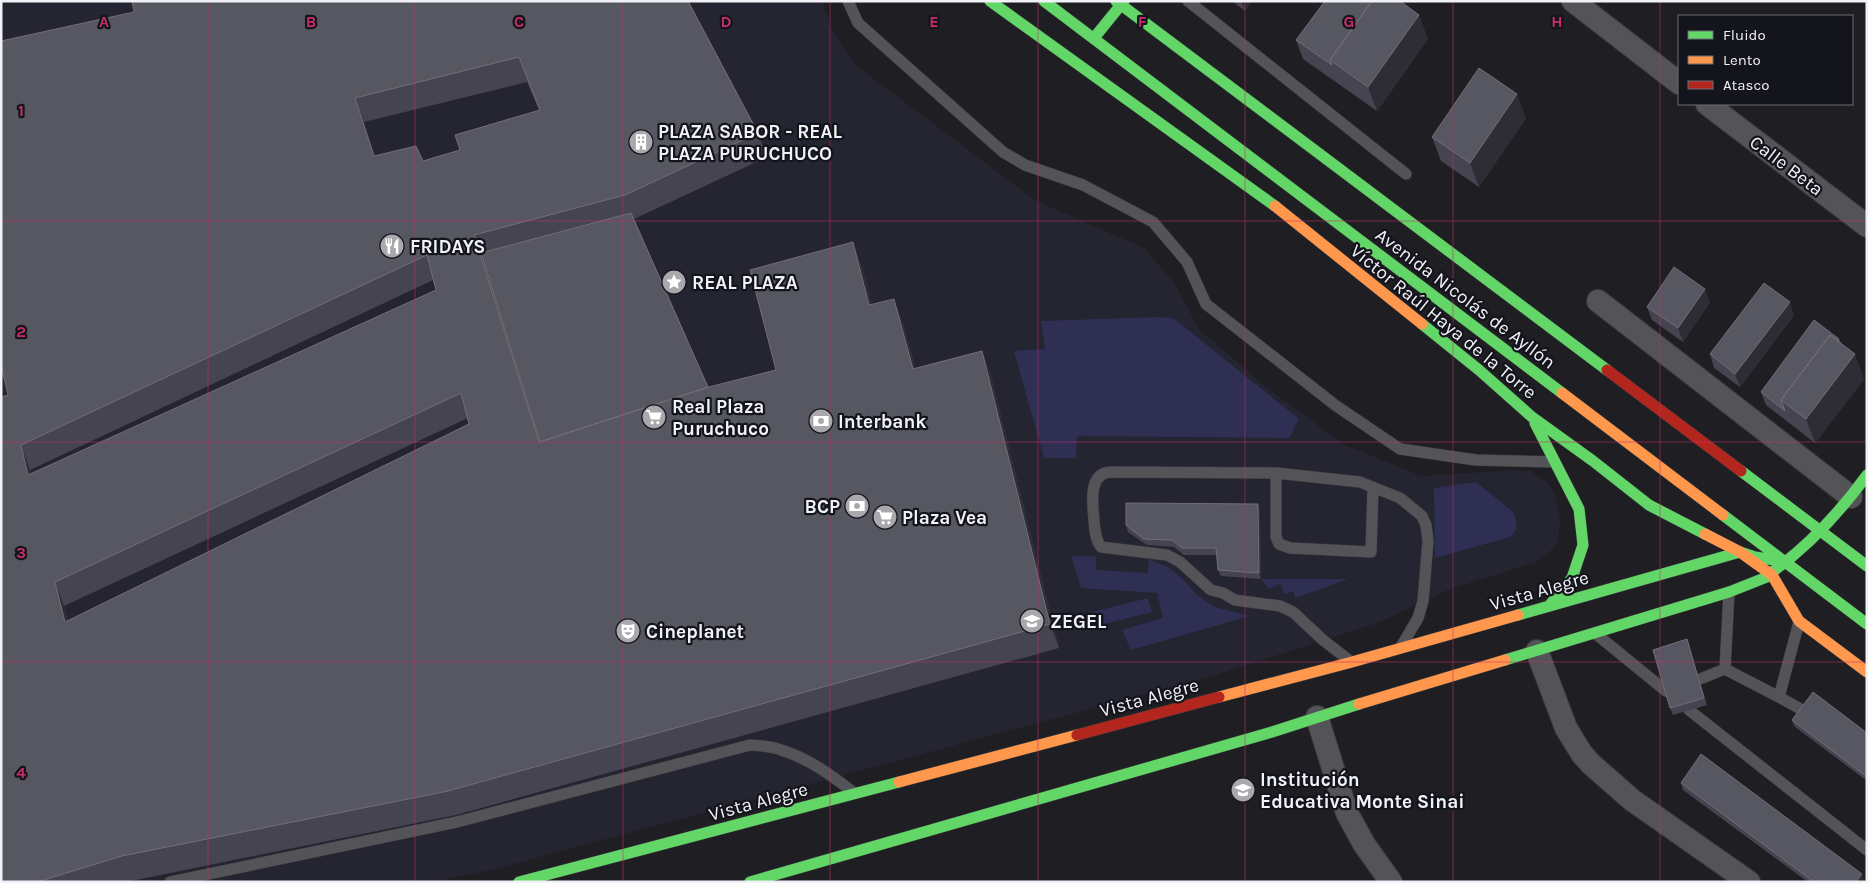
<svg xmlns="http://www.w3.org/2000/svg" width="1868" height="883" font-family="Karla,sans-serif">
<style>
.built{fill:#242531}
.green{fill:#2f2f53}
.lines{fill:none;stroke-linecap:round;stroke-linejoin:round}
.lane-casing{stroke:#3b3b3e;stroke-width:12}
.street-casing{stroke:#3b3b3e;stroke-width:24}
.fast-casing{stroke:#3b3b3e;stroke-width:12}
.slow-casing{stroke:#3b3b3e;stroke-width:12}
.jam-casing{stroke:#3b3b3e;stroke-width:12}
.lane{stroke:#545458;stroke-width:11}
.street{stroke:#545458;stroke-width:22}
.fast{stroke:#63d668;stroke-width:11}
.slow{stroke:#ff974d;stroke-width:11}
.jam{stroke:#b3261e;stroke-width:11}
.wall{fill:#454450;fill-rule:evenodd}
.shaded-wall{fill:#2e2d36}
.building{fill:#575762;stroke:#706f79;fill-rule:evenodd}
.grid{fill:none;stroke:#c72e6b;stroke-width:1;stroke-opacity:0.55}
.labels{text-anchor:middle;stroke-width:4.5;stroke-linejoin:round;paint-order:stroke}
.poi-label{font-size:19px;font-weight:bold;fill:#f1f2f7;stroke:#14141c;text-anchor:start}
.street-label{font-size:19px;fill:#f1f2f7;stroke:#14141c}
.grid-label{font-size:16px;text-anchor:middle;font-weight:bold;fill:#c72e6b;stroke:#14141c;stroke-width:4.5;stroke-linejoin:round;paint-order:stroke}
</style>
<rect width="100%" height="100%" fill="#1f1f23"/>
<path class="built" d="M1 1H822L831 27 854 64 1036 201 1144 248 1175 284 1199 329 1267 388 1345 445 1421 476 1517 470 1531 471 1549 484 1555 496 1560 520 1558 540 1554 548 1536 562 1450 589 1380 622 1216 675 490 870 433 882H1Z"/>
<path class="green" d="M1158 317 1173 318 1299 419 1289 438 1077 436 1076 458H1044L1014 351 1045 349 1041 321Z
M1476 482 1513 512C1518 522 1518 530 1510 537L1435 558 1434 488Z
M1071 556H1096V570L1148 573 1149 559 1168 567 1182 578 1197 595 1215 607 1250 616 1131 650 1122 630 1163 618 1157 593 1081 588Z
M1261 579H1348L1295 598 1294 591 1284 594 1280 584 1269 589Z
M1148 598 1152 612 1092 627 1089 613Z"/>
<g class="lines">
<defs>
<path id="lane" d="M848 1 858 23 1003 152 1025 165 1083 185 1153 222 1187 262 1206 304 1335 405 1400 449 1476 460 1555 462
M1188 1 1406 174
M1276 473V537L1279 544 1290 548 1371 552 1373 487
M1799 622 1779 697 1806 712
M1596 634 1666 691
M1350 661 1323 640 1293 612 1280 606 1235 600 1223 593 1211 590 1180 562 1167 555 1101 547C1095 539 1095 530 1094 521 1093 505 1087 473 1111 472L1276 473 1360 482 1400 498 1422 516 1426 525 1428 541 1423 601 1418 618 1402 645
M1725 669 1779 697
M1700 679 1725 669 1729 592
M1689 710 1867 850
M170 882 457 822 750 745C760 746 771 746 781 750 808 758 831 775 853 792"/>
<path id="street" d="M1573 1 1679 83
M1707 104 1867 226
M1598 301 1851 497
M1537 651 1566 728 1582 754 1591 764 1632 800 1749 882
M1317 717 1347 813 1364 844 1391 882"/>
<path id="fast" d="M990 1 1275 206
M1044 1 1562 393
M1116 1 1607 370
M1094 38 1124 1
M1422 324 1479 370 1532 417 1593 461 1649 505 1705 534
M1535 423 1579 509 1583 545 1572 578 1549 606
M1741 471 1867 566
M1723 515 1867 624
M1518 615 1740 552 1755 557 1787 562
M1505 660 1729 592 1772 575V572C1810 545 1840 512 1867 475
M519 882 899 782
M750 882 1272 732 1359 704"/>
<path id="slow" d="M1275 206 1422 324
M1562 393 1723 515
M1705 534 1740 552 1772 575 1799 621 1867 672
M1219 697 1352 662 1518 615
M1359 704 1505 660
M899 782 1077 735"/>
<path id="jam" d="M1607 370 1741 471
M1077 735 1219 697"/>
</defs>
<use href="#lane" class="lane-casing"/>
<use href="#street" class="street-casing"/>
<use href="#fast" class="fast-casing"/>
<use href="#slow" class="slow-casing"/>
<use href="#jam" class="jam-casing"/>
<use href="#lane" class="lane"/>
<use href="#street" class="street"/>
<use href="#fast" class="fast"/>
<use href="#slow" class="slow"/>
<use href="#jam" class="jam"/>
</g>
<path class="wall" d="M688 1 758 133 767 157 634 219 708 387 776 370 862 266 872 305 903 323 915 368 982 351 991 376 1059 648 456 815 126 882H1L8 395 134 12ZM527 82 539 110 460 150 423 161 375 156 364 122ZM433 280 436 290 31 474 30 470ZM468 418 469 424 68 621 64 606Z
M1232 1H1252L1245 11Z
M1428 39 1377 111 1303 59 1296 40Z
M1526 118 1479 187 1441 161 1432 137Z
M1710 302 1683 342 1652 320 1647 307Z
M1794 315 1740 387 1714 368 1710 354Z
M1839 339 1841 343 1864 379 1815 443 1766 405 1761 392Z
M1260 511 1261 579 1221 576 1218 570 1217 555H1184L1174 547 1147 545 1128 532 1126 525Z
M1687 639 1707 705 1673 715 1670 708Z
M1792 720 1867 733V781L1794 726Z
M1681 783 1864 880 1863 882H1808L1683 790Z"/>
<path class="shaded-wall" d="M1241 1H1252L1245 11Z
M1419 15 1428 39 1377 111 1368 87Z
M1517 94 1526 118 1479 187 1470 163Z
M355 98 364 122 383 181 374 156Z
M474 235 483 260 546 460 539 442Z
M853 242 862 266 878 329 869 305Z
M1705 289 1710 302 1683 342 1678 328Z
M894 299 903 323 921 393 913 369Z
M1790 302 1794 315 1740 387 1735 374Z
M982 351 991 376 1059 648 1050 624Z
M1855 354 1864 379 1815 443 1806 419Z
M21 445 30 470 37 499 28 475Z
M1258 504 1260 511 1261 579 1259 573Z
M55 582 64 606 74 647 65 622Z
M1862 874 1864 880 1863 882H1856Z"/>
<path class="building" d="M132 1H688L758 133 625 195 474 235 539 442 709 387 776 370 750 270 853 242 869 305 894 299 913 369 982 351 1050 624 448 791 122 856 37 882H1V397L8 395 1 365V41L134 12ZM519 57 540 110 455 135 460 150 423 161 416 146 374 156 355 98ZM427 255 436 290 28 475 21 445ZM461 393 469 424 65 622 55 582Z
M1325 1H1372L1330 60 1332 65 1296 40Z
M1372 1H1400L1419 15 1368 87 1330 60Z
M1479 68 1517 94 1470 163 1432 137Z
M631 213 708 387 540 442 481 253Z
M1674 267 1705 289 1678 328 1647 307Z
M1764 283 1790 302 1735 374 1710 354Z
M1814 320 1839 339 1838 341 1830 335 1781 400 1785 411 1761 392Z
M1830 335 1855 354 1806 419 1781 400Z
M1126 503 1258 504 1259 573 1218 570 1216 548H1182L1172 540 1144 539 1126 525Z
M1687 639 1704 698 1670 708 1653 650Z
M1813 692 1867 733V777L1792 720Z
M1701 754 1862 874 1856 882H1814L1681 783Z"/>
<path class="grid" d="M208 1V882M415 1V882M623 1V882M830 1V882M1038 1V882M1245 1V882M1453 1V882M1660 1V882M1 221H1867M1 442H1867M1 662H1867"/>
<defs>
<symbol id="building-disc" viewBox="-11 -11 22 22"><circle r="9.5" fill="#a8a8ad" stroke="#14141c"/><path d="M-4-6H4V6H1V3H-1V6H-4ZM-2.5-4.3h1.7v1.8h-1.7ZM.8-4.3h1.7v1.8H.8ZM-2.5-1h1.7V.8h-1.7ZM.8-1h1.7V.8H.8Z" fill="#fff"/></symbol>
<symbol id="restaurant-disc" viewBox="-11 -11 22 22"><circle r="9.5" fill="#a8a8ad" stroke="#14141c"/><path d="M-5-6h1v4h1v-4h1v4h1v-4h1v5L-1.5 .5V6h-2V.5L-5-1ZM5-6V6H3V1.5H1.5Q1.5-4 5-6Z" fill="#fff"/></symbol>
<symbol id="sight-disc" viewBox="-11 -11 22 22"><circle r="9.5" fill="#a8a8ad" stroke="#14141c"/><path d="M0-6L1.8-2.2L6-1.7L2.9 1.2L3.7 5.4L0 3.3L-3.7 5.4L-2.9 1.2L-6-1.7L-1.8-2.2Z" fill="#fff"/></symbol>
<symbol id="supermarket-disc" viewBox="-11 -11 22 22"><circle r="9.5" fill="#a8a8ad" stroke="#14141c"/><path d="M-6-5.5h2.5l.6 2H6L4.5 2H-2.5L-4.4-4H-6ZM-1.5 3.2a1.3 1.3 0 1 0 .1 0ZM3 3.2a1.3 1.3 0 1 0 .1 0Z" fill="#fff"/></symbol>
<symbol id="bank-disc" viewBox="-11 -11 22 22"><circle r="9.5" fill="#a8a8ad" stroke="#14141c"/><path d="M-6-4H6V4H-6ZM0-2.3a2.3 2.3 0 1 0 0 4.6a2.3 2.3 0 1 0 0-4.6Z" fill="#fff"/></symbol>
<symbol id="school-disc" viewBox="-11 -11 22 22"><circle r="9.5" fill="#a8a8ad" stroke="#14141c"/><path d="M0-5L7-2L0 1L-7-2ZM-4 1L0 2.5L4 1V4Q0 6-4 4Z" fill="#fff"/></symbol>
<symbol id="theatre-disc" viewBox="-11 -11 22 22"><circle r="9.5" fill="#a8a8ad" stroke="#14141c"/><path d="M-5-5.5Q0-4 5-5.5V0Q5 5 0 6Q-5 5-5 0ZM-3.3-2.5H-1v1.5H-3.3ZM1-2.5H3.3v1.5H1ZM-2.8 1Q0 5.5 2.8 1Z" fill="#fff"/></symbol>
</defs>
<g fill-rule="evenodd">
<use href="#building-disc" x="627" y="128" width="28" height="28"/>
<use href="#restaurant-disc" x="378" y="232" width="28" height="28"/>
<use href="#sight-disc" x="660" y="268" width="28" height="28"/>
<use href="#supermarket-disc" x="640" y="403" width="28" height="28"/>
<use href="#bank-disc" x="807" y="407" width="28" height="28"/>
<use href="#bank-disc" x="843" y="492" width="28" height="28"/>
<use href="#supermarket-disc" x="871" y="503" width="28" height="28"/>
<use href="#school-disc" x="1018" y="607" width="28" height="28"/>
<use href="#theatre-disc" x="614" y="617" width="28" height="28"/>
<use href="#school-disc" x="1229" y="776" width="28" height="28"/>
</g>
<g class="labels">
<g class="poi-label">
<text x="658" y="138">PLAZA SABOR - REAL<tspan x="658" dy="22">PLAZA PURUCHUCO</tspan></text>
<text x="410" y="253">FRIDAYS</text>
<text x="692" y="289">REAL PLAZA</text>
<text x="672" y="413">Real Plaza<tspan x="672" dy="22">Puruchuco</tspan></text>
<text x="838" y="428">Interbank</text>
<text x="840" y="513" text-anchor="end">BCP</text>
<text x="902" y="524">Plaza Vea</text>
<text x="1050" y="628">ZEGEL</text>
<text x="646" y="638">Cineplanet</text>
<text x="1260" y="786">Institución<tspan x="1260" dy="22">Educativa Monte Sinai</tspan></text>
</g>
<g class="street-label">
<text transform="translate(1787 165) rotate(37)" y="7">Calle Beta</text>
<text transform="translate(1466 298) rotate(37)" y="7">Avenida Nicolás de Ayllón</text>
<text transform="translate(1444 321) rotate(39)" y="7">Víctor Raúl Haya de la Torre</text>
<text transform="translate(1539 590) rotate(-16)" y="7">Vista Alegre</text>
<text transform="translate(1149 697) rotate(-15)" y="7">Vista Alegre</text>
<text transform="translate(758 801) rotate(-15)" y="7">Vista Alegre</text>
</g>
</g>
<g class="grid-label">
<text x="104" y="27">A</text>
<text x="311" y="27">B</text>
<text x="519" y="27">C</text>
<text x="726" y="27">D</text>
<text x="934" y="27">E</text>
<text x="1142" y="27">F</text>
<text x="1349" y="27">G</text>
<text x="1557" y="27">H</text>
<text x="21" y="116">1</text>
<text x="21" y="337">2</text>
<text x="21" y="558">3</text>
<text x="21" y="778">4</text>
</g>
<rect width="1868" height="883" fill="none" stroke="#f1f2f7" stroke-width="5"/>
<rect x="1678" y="15" width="175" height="90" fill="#14141c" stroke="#6c6d74"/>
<rect x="1688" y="31" width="25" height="8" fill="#63d668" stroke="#6c6d74"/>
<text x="1723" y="40" font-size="15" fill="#f1f2f7">Fluido</text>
<rect x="1688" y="56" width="25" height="8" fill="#ff974d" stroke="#6c6d74"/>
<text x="1723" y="65" font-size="15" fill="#f1f2f7">Lento</text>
<rect x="1688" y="81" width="25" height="8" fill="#b3261e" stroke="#6c6d74"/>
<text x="1723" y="90" font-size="15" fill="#f1f2f7">Atasco</text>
</svg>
